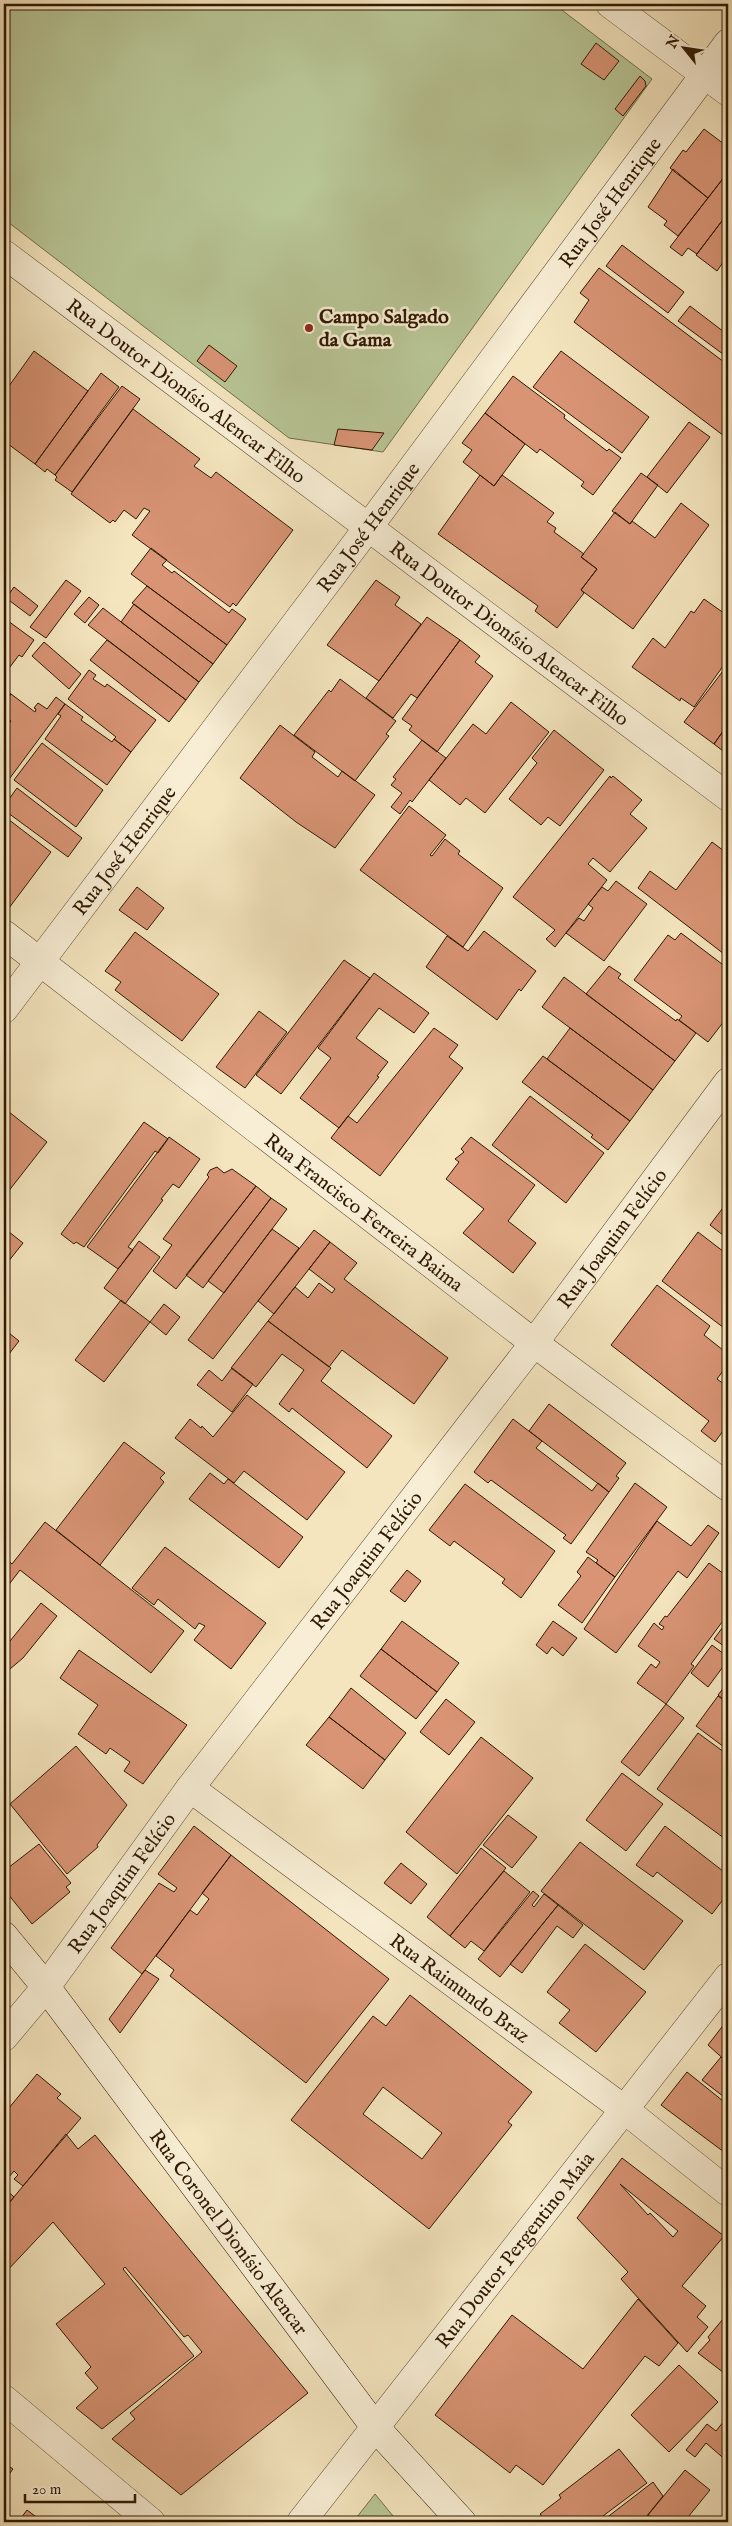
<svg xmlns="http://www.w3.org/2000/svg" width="732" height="2526" font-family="'IM FELL English',serif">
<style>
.green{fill:#b8c595;stroke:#736e4a}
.building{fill:#d89475;stroke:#2e1800;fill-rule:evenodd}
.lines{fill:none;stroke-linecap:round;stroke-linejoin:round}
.minor-casing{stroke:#604b30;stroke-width:29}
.secondary-casing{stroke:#2e1800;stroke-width:29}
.minor{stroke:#f8eed5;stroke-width:28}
.secondary{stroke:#f8eed5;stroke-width:28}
.poi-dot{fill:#8f2418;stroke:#f8eed5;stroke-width:2}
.labels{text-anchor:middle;stroke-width:5;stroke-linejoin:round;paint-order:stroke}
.street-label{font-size:20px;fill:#2e1800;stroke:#f8eed5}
.poi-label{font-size:20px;font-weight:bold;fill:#2e1800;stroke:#f8eed5;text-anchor:start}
</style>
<rect width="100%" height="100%" fill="#f4e5be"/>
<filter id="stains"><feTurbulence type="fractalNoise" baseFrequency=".004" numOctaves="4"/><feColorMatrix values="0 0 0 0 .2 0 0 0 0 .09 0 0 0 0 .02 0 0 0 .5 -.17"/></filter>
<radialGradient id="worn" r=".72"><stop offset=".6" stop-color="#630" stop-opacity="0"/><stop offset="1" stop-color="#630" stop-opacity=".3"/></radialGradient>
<path class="green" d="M4 4H554L652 79 383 452 289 438 4 219Z
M375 2494 398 2522H353Z"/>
<path class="building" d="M596 43 619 61 604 80 581 64Z
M640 76 645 81 646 86 623 116 615 109Z
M704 129 728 147V172L708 198 670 168 683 150 686 152Z
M673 169 708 198 678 236 664 225 667 221 648 207Z
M728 172V213L697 254 688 248 682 256 670 247Z
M728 213V255L717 271 696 255Z
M622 245 684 292 668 313 606 266Z
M599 268 728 365V439L574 322 589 300 580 293Z
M690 306 728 335 727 357 678 321Z
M209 345 237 366 225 382 197 361Z
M34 351 88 391 35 464 4 441V393Z
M561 351 649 417 622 453 533 387Z
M101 373 119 387 55 475 47 469 45 472 35 464Z
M513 376 565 415 564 418 607 451 609 449 621 458 593 495 581 486 584 482 540 449 537 453 485 413Z
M122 386 140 399 72 492 55 480 57 477 55 475Z
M133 409 200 459 194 466 211 478 216 472 293 530 236 606 233 603 230 607 132 535 150 511 144 508 136 519 124 510 115 522 113 520 110 523 71 494Z
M485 413 525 444 494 486 463 462 472 450 462 443Z
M689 422 710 437 667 493 647 477Z
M338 429 384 433 372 450 334 445Z
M641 473 658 485 630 524 612 511Z
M480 475 494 486 502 475 554 513 547 522 556 528 554 532 584 554 581 557 597 569 581 590 584 593 557 628 535 611 538 606 438 534Z
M681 503 709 525 633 629 581 590 597 569 581 557 615 512 630 524 632 521 655 538Z
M151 548 167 560 162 565 172 573 174 571 229 613 232 609 246 619 227 645 131 574Z
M66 580 81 591 46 638 30 627Z
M376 580 400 597 395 605 421 624 379 681 327 645Z
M147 586 227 645 213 664 132 603Z
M14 587 38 606 30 616 6 598Z
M89 597 99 605 85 623 74 614Z
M704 599 728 616V659L694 707 681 698 680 701 632 667 653 638 665 648 691 611 694 613Z
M134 604 213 664 199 682 121 622Z
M103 608 199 682 186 700 88 625Z
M427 617 460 640 417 698 411 694 393 718 366 698Z
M4 618 34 640 22 657 19 655 4 675Z
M107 640 186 700 169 722 90 660Z
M460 640 480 656 475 662 493 676 437 752 409 730 412 726 402 719Z
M44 642 81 674 69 689 32 656Z
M89 670 96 675 93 679 105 687 107 684 156 720 131 752 114 739 116 737 68 699Z
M723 671 728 674V724L714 744 684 722Z
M340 679 396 721 386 734 389 736 355 781 294 735 329 690 331 692Z
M4 689 11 694 4 703Z
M11 694 35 712 36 709 34 708 38 703 47 709 56 697 65 704 4 786V731L11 721 7 718 4 723V703Z
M511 702 549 732 485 813 466 798 460 805 429 780 473 724 486 734Z
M65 704 83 717 81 720 112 742 114 739 131 752 107 785 45 739 61 716 58 714Z
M728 724V755L714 744Z
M280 725 315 752 312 757 338 777 342 771 375 795 335 848 296 822 240 778Z
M554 730 604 770 560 826 548 817 541 825 509 799 537 763 532 758Z
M422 740 446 758 412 802 410 800 400 814 391 807 402 793 391 785 396 779 393 777Z
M42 743 103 790 76 827 14 780Z
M610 776 611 778 613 776 642 800 630 814 647 828 610 872 593 858 588 864 607 880 555 947 546 939 555 930 513 897Z
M17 788 82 838 68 857 4 810V806Z
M409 806 446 835 430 855 432 856 445 839 460 851 458 854 503 888 463 947 360 870Z
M4 816 51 852 6 912 4 910Z
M712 842 728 854V957L638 888 650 871 676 890Z
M616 881 647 904 604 961 566 933 579 918 584 921 593 908 588 904 602 887 608 891Z
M137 887 164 908 147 930 119 910Z
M484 931 536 971 521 991 519 989 497 1020 426 967 447 936 468 951Z
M135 932 219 994 182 1041 115 990 121 982 105 971Z
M681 933 722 964 723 962 728 966V1016L708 1042 679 1020 682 1016 634 980 668 935 675 940Z
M344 960 370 978 281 1094 256 1075Z
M609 966 621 974 618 978 676 1021 677 1019 696 1033 675 1061 586 994Z
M374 973 429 1013 414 1033 379 1008 356 1038 388 1062 377 1076 379 1077 339 1128 300 1098 331 1058 318 1048Z
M564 977 675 1061 653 1090 542 1007Z
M259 1011 287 1032 245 1088 216 1067Z
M434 1028 458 1045 449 1057 463 1068 380 1176 331 1138 348 1116 357 1123Z
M570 1028 653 1090 630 1121 547 1059Z
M543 1056 630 1121 608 1150 591 1137 593 1135 522 1082Z
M530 1096 604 1153 566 1203 492 1145Z
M4 1108 47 1142 4 1197Z
M144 1122 168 1139 158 1153 155 1151 84 1247 76 1242 74 1244 61 1234Z
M728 1135V1148L722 1143Z
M169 1137 200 1159 179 1188 173 1184 161 1199 163 1200 128 1247 133 1250 118 1269 87 1247Z
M471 1137 535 1185 508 1221 536 1243 513 1273 463 1233 484 1209 446 1179 459 1162 455 1159 464 1152 461 1149Z
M217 1167 224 1173 232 1169 256 1186 176 1289 153 1271 172 1245 163 1239 209 1177 207 1175 210 1170Z
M256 1186 271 1198 203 1288 186 1275Z
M271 1198 287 1209 224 1293 208 1281Z
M728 1201V1239L710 1225Z
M4 1228 23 1243 4 1267Z
M272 1229 299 1248 213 1359 188 1340Z
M314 1230 330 1242 274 1314 258 1301Z
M698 1232 728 1255V1331L662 1281Z
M139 1241 160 1257 125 1304 104 1288Z
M330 1242 357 1263 344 1279 448 1358 414 1404 342 1350 329 1367 268 1321 295 1287 308 1298 319 1283 332 1293 335 1289 309 1269Z
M657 1285 710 1326 704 1335 728 1354V1364L717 1379 728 1387V1424L715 1442 701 1431 709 1421 611 1345Z
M121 1300 150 1322 104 1382 75 1360Z
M164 1304 180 1317 166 1335 150 1322Z
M268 1321 331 1368 321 1381 392 1436 367 1468 292 1408 289 1412 279 1404 304 1370 282 1354 256 1387 231 1368Z
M4 1329 19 1341 9 1354 4 1350Z
M232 1368 253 1384 232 1412 197 1385 209 1370 222 1381Z
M247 1395 345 1472 307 1520 244 1471 234 1483 175 1438 190 1419 201 1428 202 1426 213 1437Z
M549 1404 626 1463 616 1476 619 1478 609 1492 529 1431Z
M513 1419 542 1441 536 1448 592 1491 598 1483 609 1492 571 1544 563 1538 566 1535 491 1480 488 1483 474 1472Z
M124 1442 165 1473 160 1478 164 1482 100 1565 56 1530Z
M210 1473 224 1484 228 1479 303 1537 279 1568 189 1499Z
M635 1483 667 1507 615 1577 596 1563 598 1560 586 1552Z
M465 1484 555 1551 521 1598 502 1583 505 1579 454 1541 450 1546 429 1530Z
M657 1521 691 1546 708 1525 719 1533 687 1578 678 1571 616 1653 584 1629Z
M45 1522 184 1631 151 1673 20 1570 4 1591V1565L8 1560 12 1564Z
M165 1547 266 1623 231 1669 194 1640 205 1626 199 1623 195 1629 158 1599 154 1605 132 1588Z
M588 1557 615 1577 582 1623 558 1605 581 1576 577 1572Z
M709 1563 728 1577V1614L691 1664 694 1666 666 1704 637 1683 651 1664 656 1668 660 1662 638 1646 654 1623 662 1630 664 1627 659 1624 665 1616 667 1617Z
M407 1570 421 1581 405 1602 390 1591Z
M41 1603 57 1616 23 1658 4 1674V1632L10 1641Z
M728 1620V1649L714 1639Z
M402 1621 459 1663 437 1692 381 1649Z
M553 1621 577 1638 563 1656 552 1647 547 1654 536 1645Z
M712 1645 728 1657V1660L708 1687 691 1673Z
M381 1649 437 1692 416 1719 360 1676Z
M79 1650 187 1725 143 1784 124 1771 130 1762 110 1748 106 1754 78 1734 98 1705 60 1678Z
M728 1682V1703L718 1695Z
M351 1688 406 1733 385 1760 329 1717Z
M718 1696 728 1703V1750L696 1726Z
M446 1699 475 1722 449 1755 420 1732Z
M666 1704 684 1718 639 1776 621 1762Z
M329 1717 385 1760 363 1789 306 1745Z
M698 1733 728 1755V1841L657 1789Z
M481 1737 533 1778 457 1874 406 1832Z
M76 1746 127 1805 97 1845 98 1847 67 1874 10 1804Z
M622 1773 663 1804 626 1851 586 1820Z
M508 1815 537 1837 512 1868 483 1845Z
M194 1826 231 1855 142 1974 111 1948 159 1883 174 1892 177 1888 158 1874Z
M665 1826 728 1875V1893L712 1914 657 1872 653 1877 636 1865Z
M580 1842 683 1921 644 1970 541 1891Z
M39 1844 71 1883 66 1887 70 1892 32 1924 4 1889V1871Z
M481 1848 506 1868 450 1936 427 1917Z
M231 1855 389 1979 306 2083 170 1976 174 1970 156 1956 190 1910 197 1915 209 1899 202 1893Z
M401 1863 427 1884 411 1904 384 1883Z
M504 1871 530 1892 484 1951 471 1941 465 1948 450 1936Z
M533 1891 539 1896 532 1905 534 1907 544 1894 558 1905 500 1977 478 1959Z
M558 1905 583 1925 573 1938 557 1926 522 1973 510 1964Z
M585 1944 646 1992 596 2052 559 2023 570 2010 547 1992Z
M145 1970 159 1979 120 2033 109 2019Z
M410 1995 532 2092 508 2122 512 2125 429 2229 291 2120 373 2016 386 2026ZM383 2087 442 2133 422 2159 363 2114Z
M725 2023 728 2025V2063L708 2045Z
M721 2057 728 2063V2100L702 2080Z
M687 2072 728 2105V2155L661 2105Z
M37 2074 61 2094 57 2098 81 2118 23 2186 14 2179 18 2175 14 2171 4 2183V2114Z
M66 2134 78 2149 95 2135 308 2393 181 2495 112 2439 135 2419 130 2413 202 2352 188 2335 184 2337 125 2267 123 2269 194 2356 102 2429 76 2408 98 2388 85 2373 91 2367 56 2324 105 2284 53 2222 4 2274V2209Z
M622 2158 724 2236 682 2286 706 2306 697 2317 708 2327 687 2352 621 2279 628 2272 577 2218ZM620 2184 678 2231 673 2237 650 2213 648 2215Z
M4 2188 14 2197 4 2209Z
M638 2299 678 2343 659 2366 645 2356 543 2485 516 2465 510 2473 435 2415 512 2315 583 2369Z
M728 2313V2376L698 2353 710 2340 708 2337Z
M679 2365 718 2402 669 2452 631 2415Z
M728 2416V2462L706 2443 695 2457 686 2450 707 2424 716 2431Z
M619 2449 647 2483 595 2522H539L544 2519 540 2514 561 2498 559 2495Z
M4 2463 13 2469 4 2481Z
M685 2470 710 2490 684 2522H657L648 2515Z
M653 2482 663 2496 642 2522H601Z
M27 2510 43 2522H18Z"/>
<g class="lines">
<defs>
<g id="minor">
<path d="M610 4 728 92"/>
<path id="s1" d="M4 254 728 797"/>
<path id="s2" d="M4 934 534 1343 728 1487"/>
<path id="s3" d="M4 1009 367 529 728 43"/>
<path id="s4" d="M190 1788 625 2110 728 2192"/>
<path id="s5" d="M4 2037 46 1987 190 1788 534 1343 728 1082"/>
<path d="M4 2399 151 2522"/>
<path id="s6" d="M301 2522 728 1977"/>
</g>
<g id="secondary">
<path id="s7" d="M4 1936 46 1987 375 2427 462 2522"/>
</g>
</defs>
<use href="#minor" class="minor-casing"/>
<use href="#secondary" class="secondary-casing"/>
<use href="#minor" class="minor"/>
<use href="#secondary" class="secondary"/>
</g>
<circle class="poi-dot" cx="309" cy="328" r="5"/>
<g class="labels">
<g class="street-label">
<text dy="7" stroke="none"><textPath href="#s3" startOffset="1009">Rua José Henrique</textPath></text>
<text dy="7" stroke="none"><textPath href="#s1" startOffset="228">Rua Doutor Dionísio Alencar Filho</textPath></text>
<text dy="7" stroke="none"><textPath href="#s3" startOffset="604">Rua José Henrique</textPath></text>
<text dy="7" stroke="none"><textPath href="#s1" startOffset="632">Rua Doutor Dionísio Alencar Filho</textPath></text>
<text dy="7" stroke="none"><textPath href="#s3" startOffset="199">Rua José Henrique</textPath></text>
<text dy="7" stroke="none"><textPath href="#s2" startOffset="455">Rua Francisco Ferreira Baima</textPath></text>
<text dy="7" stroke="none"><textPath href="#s5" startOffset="1004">Rua Joaquim Felício</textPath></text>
<text dy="7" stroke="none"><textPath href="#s5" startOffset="599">Rua Joaquim Felício</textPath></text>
<text dy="7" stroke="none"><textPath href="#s5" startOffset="194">Rua Joaquim Felício</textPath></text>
<text dy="7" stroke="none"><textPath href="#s4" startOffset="336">Rua Raimundo Braz</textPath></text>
<text dy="7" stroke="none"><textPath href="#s7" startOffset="372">Rua Coronel Dionísio Alencar</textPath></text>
<text dy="7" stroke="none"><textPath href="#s6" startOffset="346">Rua Doutor Pergentino Maia</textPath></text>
</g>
<g class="poi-label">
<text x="319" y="323">Campo Salgado<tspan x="319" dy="23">da Gama</tspan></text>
</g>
</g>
<rect width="732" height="2526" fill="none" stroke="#f4e5be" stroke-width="20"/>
<rect x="5" y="5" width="722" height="2516" fill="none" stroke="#2e1800" stroke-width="2.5"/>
<rect x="10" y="10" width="712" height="2506" fill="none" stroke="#2e1800"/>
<g transform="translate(684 48) rotate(300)" stroke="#f8eed5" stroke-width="4" paint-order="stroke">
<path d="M0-4L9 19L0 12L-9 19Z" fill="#2e1800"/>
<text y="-8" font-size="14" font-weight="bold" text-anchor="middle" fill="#2e1800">N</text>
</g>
<path d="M25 2494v8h110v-8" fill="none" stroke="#2e1800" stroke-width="2.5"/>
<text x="32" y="2494" font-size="15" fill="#2e1800" stroke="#f8eed5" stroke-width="4" paint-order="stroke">20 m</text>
<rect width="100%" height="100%" filter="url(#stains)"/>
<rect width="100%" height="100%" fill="url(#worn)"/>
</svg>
